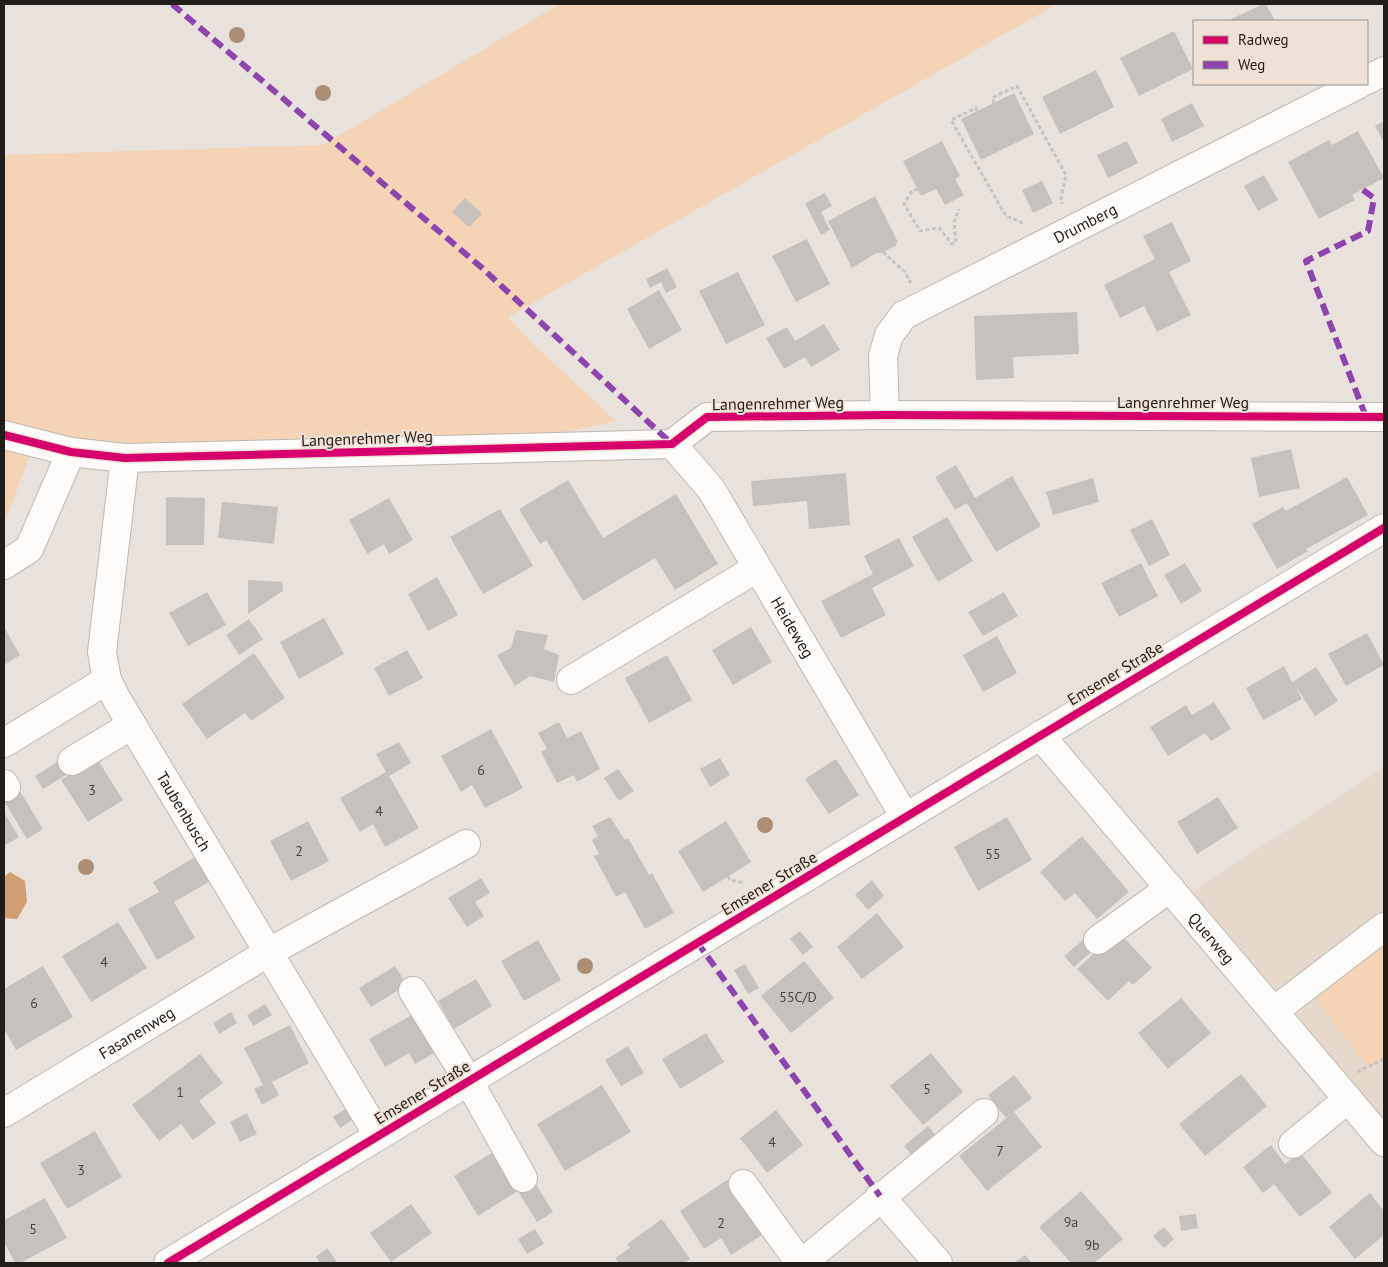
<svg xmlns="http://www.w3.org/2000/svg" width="1388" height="1267" font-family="'PT Sans',sans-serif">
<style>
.built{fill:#e7d8cc}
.green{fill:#f4d3b7}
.water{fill:#d09e72}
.building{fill:#c7c1bd}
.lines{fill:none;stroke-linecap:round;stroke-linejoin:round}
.minor-casing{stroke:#beb8b3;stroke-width:30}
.path{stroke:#c6c4c2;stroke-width:3;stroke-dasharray:4 2.5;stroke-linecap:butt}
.minor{stroke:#fcfbfa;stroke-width:28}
.quiet{stroke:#8e44ad;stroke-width:6;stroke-dasharray:12 6;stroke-linecap:butt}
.cycleway-casing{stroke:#efe1d6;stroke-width:11}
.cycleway{stroke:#d6006c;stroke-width:8}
.tree{fill:#ab8e74}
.labels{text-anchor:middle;stroke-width:4;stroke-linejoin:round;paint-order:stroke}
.number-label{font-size:14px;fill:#4b4642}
.street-label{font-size:16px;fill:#221d19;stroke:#efe1d6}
</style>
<rect width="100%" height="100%" fill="#e9e2dc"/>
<path class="built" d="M1384 768V1119L1192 891Z"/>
<path class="green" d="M560 4H1057L508 317 532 343 616 421 561 433 418 442 32 450 4 525V155L323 145Z
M1384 927V1059L1367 1067 1307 986Z"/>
<path class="water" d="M10 872 25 881 27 902 17 919 4 918V877Z"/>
<path class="building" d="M1263 4H1266L1275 21H1227Z
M1174 31 1193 69 1139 96 1120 58Z
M1096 70 1114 107 1060 134 1042 97Z
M1014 93 1034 134 981 160 961 119Z
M1192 103 1204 126 1172 142 1161 119Z
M1384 121V143L1375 126Z
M1358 131 1384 178 1352 195 1355 200 1319 219 1288 162 1329 140 1332 145Z
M942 141 960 176 955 179 964 195 945 205 936 189 921 196 903 161Z
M1127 141 1138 163 1108 178 1097 155Z
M1264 175 1278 200 1258 211 1244 186Z
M1042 181 1053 203 1033 213 1022 190Z
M825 193 832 206 821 212 830 230 821 235 805 203Z
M875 196 898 242 895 243 897 245 879 254 878 252 852 268 828 221Z
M465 198 482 214 469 227 452 212Z
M1172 222 1191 261 1169 272 1191 315 1157 332 1144 306 1120 318 1104 285 1155 259 1143 236Z
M807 239 830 284 796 302 772 256Z
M667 268 677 287 666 293 661 282 650 288 646 279Z
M738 272 765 325 726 344 699 291Z
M659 290 682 330 649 349 627 309Z
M1077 312 1079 354 1013 357 1014 378 976 380 974 316Z
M824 324 840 350 811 367 805 357 784 369 766 338 787 327 795 341Z
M1291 449 1300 488 1259 497 1251 458Z
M956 465 975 498 1012 476 1041 526 996 552 967 503 955 510 935 477Z
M846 473 850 525 809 529 807 501 753 506 751 481Z
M1347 477 1368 515 1306 549 1308 551 1277 569 1252 524 1283 507 1286 511Z
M1093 478 1099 502 1053 515 1046 492Z
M568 480 603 538 676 494 718 564 675 590 655 558 583 601 546 540 540 544 519 509Z
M166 497 205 498 204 545H166Z
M389 498 413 540 389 554 384 544 367 554 349 520Z
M222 502 278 507 274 544 218 538Z
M500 509 533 566 483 594 450 537Z
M947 517 973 561 938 582 912 537Z
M1152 519 1170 555 1149 566 1130 530Z
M899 538 914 566 872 588 886 615 841 638 821 601 873 574 864 556Z
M1141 563 1158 596 1119 617 1101 583Z
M1185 563 1202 591 1181 604 1164 575Z
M437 577 458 615 428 631 408 594Z
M248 580 282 582 283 591 248 614Z
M207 592 226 625 188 646 169 613Z
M1004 592 1018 616 983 636 968 612Z
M324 618 344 654 299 679 280 642Z
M249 619 263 639 239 655 226 635Z
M4 627 20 655 4 665Z
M751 627 772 662 733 685 712 650Z
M516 630 548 635 544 649 559 655 554 682 530 676 515 686 497 655 511 648Z
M1367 633 1384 665 1346 686 1328 654Z
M997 636 1017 673 983 692 963 655Z
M407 650 423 678 389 696 374 668Z
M254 653 285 698 251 721 245 713 207 739 182 704Z
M667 655 692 700 649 723 625 678Z
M1284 666 1292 682 1316 667 1338 701 1315 716 1295 685 1302 699 1263 720 1246 688Z
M1214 702 1231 729 1211 741 1205 733 1168 756 1150 727 1186 705 1192 715Z
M559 722 567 738 581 731 600 769 577 782 574 775 557 783 541 752 547 749 538 733Z
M491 729 523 788 485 808 472 785 461 792 441 756Z
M399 742 411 763 389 776 419 828 385 847 373 824 360 832 340 798 386 772 376 754Z
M96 757 123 800 88 822 61 780Z
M720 758 730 775 710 787 700 769Z
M836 759 859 795 829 814 805 779Z
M57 762 66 775 43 789 35 776Z
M618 769 634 791 619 801 604 778Z
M18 788 43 829 27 839 4 801V797Z
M1218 797 1238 828 1197 854 1177 822Z
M4 812 19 837 4 846Z
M610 817 625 840 628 838 649 875 652 873 674 913 645 929 625 892 616 897 594 856 599 854 592 840 598 836 592 826Z
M1007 817 1032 860 978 891 954 847Z
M308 821 329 861 291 881 270 841Z
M726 821 751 862 703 892 678 851Z
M1082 836 1129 892 1097 919 1075 893 1065 901 1040 872Z
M200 854 214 879 174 902 195 938 157 960 128 909 159 892 153 882Z
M481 878 490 893 475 902 484 916 467 927 448 898Z
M872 880 884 896 868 910 855 895Z
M877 913 904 947 862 979 837 947Z
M118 922 147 968 91 1002 62 956Z
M800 931 813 947 803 955 790 939Z
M1118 931 1152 968 1133 985 1129 981 1108 1001 1077 969Z
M538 940 561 980 524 1001 501 961Z
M1083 940 1092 951 1074 967 1064 956Z
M804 961 834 998 791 1033 761 996Z
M745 964 759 988 748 994 734 970Z
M43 966 73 1017 16 1050 4 1029V989Z
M395 966 407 985 371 1007 359 988Z
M476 979 492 1006 454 1029 438 1001Z
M1181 998 1211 1033 1168 1069 1138 1033Z
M265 1004 272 1015 253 1026 247 1015Z
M419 1011 441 1049 415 1064 409 1053 385 1067 369 1039Z
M231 1012 237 1023 219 1034 213 1023Z
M290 1025 309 1063 272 1082 279 1095 262 1105 254 1089 263 1085 244 1048Z
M706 1033 724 1062 680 1089 662 1059Z
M628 1046 644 1073 621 1086 605 1060Z
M931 1053 963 1092 923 1125 890 1086Z
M200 1054 223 1083 199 1101 216 1123 193 1140 181 1124 159 1141 132 1105Z
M1241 1074 1267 1106 1205 1156 1179 1124Z
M1014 1075 1032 1098 1006 1118 988 1095Z
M602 1085 631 1132 565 1171 537 1124Z
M347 1108 354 1119 340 1128 333 1117Z
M776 1110 803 1145 767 1173 740 1138Z
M1014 1112 1042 1147 987 1191 959 1156Z
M247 1113 257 1134 240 1142 230 1122Z
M928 1126 937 1137 913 1157 904 1146Z
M95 1131 122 1177 67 1209 40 1163Z
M1271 1145 1285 1164 1300 1152 1332 1193 1300 1217 1274 1184 1263 1193 1243 1167Z
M495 1151 519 1190 478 1216 454 1176Z
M727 1180 762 1235 731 1255 721 1238 704 1249 680 1211Z
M535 1183 553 1212 537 1222 519 1193Z
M1081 1191 1123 1239 1094 1263H1071L1039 1227Z
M1370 1193 1384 1211V1235L1355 1259 1329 1227Z
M45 1198 67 1238 20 1263H15L4 1242V1220Z
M411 1204 432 1233 391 1262 370 1233Z
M1196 1214 1198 1228 1181 1231 1179 1216Z
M662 1219 690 1259 684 1263H619L615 1258 630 1248 627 1244Z
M1164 1227 1174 1239 1164 1248 1153 1236Z
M535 1229 544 1244 527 1254 518 1239Z
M327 1248 338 1263H317L319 1261 316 1257Z
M1025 1255 1032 1263H1014Z"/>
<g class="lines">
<defs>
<g id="minor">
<path d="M1367 80 1384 71"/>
<path id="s1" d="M885 415 883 356 889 335 904 315 1359 84"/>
<path d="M4 435 71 452 125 458 672 444 707 417 885 415 1384 417"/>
<path id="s2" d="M672 444 711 489 905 817"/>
<path id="s3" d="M125 458 102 652 107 680 116 698 378 1135"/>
<path d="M4 565 29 549 71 452"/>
<path d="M571 680 757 568"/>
<path id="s4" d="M1040 735 1384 1142"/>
<path d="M4 743 107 680"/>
<path d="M72 761 132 725"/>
<path d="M4 784 6 787"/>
<path d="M1098 940 1170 888"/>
<path d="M413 991 468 1080 523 1178"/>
<path d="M1274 1011 1384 927"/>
<path id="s5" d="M4 1113 269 952 466 844"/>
<path d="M1293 1144 1348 1099"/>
<path d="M743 1184 800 1263"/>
<path d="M880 1196 938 1263"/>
<path d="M168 1263 1384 528"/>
<path d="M802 1263 984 1113"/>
</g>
</defs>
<use href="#minor" class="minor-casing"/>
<path class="path" d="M994 103 992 98 1017 86 1066 175 1061 198 1062 204
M977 111 976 108 951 120 1006 216 1019 221 1023 224
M918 189 912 191 904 204 920 231 939 228 952 244 956 242 954 222 959 209
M883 252 905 272 911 283
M728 876 730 880 745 883
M1357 1072 1384 1059"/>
<use href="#minor" class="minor"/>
<path class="quiet" d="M172 4 481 267 672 444
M1363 190 1374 198 1368 231 1306 261 1366 417
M697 942 880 1196"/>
<defs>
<path id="cycleway" d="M4 435 71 452 125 458 672 444 707 417 885 415 1384 417
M168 1263 1384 528"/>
</defs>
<use href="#cycleway" class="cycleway-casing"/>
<use href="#cycleway" class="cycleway"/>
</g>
<g class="tree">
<circle cx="237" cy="35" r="8"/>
<circle cx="323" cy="93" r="8"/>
<circle cx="765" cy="825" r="8"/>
<circle cx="86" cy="867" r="8"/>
<circle cx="585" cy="966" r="8"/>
</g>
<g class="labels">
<g class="number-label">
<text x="481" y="775">6</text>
<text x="92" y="795">3</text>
<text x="379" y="816">4</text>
<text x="299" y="856">2</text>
<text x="993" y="859">55</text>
<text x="104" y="967">4</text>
<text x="798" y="1002">55C/D</text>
<text x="34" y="1008">6</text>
<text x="927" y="1094">5</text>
<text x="180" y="1097">1</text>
<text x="772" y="1147">4</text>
<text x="1000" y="1156">7</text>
<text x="81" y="1175">3</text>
<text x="1071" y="1227">9a</text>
<text x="721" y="1228">2</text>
<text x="33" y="1234">5</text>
<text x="1092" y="1250">9b</text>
</g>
<g class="street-label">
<text dy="6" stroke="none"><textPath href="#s1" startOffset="309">Drumberg</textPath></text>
<text x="1183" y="408">Langenrehmer Weg</text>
<text transform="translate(778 403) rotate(-1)" y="6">Langenrehmer Weg</text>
<text transform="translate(367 438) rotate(-2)" y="6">Langenrehmer Weg</text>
<text dy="6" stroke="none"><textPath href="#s2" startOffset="220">Heideweg</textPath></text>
<text transform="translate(1115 673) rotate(-31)" y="6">Emsener Straße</text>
<text dy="6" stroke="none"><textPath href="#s3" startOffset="376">Taubenbusch</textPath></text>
<text transform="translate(769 883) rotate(-31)" y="6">Emsener Straße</text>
<text dy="6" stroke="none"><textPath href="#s4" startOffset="266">Querweg</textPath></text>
<text dy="6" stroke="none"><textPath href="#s5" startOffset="155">Fasanenweg</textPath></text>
<text transform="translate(422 1092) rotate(-31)" y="6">Emsener Straße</text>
</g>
</g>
<rect width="1388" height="1267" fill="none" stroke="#221d19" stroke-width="10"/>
<rect x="1193" y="20" width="175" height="65" fill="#efe1d6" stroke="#9d938a"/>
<rect x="1203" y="36" width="25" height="8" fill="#d6006c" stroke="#9d938a"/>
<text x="1238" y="45" font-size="15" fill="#221d19">Radweg</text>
<rect x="1203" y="61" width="25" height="8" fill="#8e44ad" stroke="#9d938a"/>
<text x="1238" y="70" font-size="15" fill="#221d19">Weg</text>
</svg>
